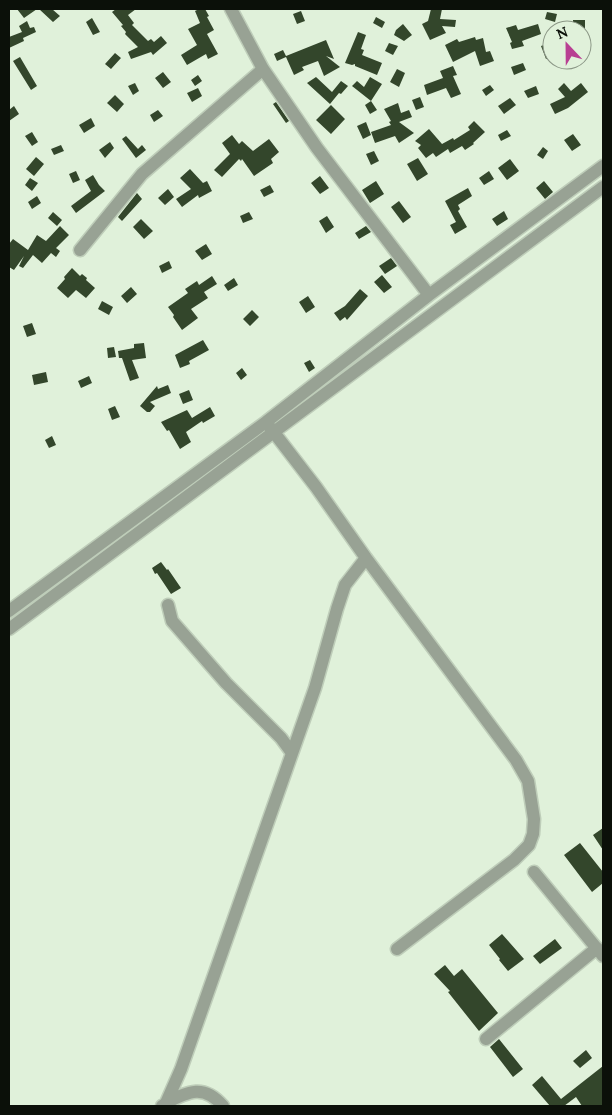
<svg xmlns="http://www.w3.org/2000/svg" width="612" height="1115" font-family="Lora,serif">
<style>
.building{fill:#33462b}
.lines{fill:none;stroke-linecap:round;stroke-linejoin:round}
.minor-casing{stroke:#becdb9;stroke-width:15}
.minor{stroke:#98a294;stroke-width:12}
</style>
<rect width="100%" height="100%" fill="#e0f1da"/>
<path class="building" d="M17 9H37L24 18Z
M39 9H52L60 16 53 22Z
M116 9H136L128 15 134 23 132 25 148 41 151 39 154 42 161 36 167 43 153 55 151 52 131 59 128 52 138 47 125 34 126 32 121 26 123 25 112 12Z
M199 9H205L209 16 207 17 214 30 207 34 218 54 208 59 206 54 187 65 181 55 197 45 188 29 200 23 195 11Z
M431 9H442L440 19 456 20 455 27 442 26 446 33 430 40 422 24 428 21Z
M301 11 305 21 297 24 293 14Z
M547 12 557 14 555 22 545 19Z
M376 17 385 22 382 28 373 23Z
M92 18 100 32 93 35 86 22Z
M573 20H585V28H573Z
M27 21 30 28 34 27 36 32 23 38 24 41 9 48V37L22 32 19 26Z
M403 24 412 35 404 41 394 35 396 30Z
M538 24 541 34 522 41 524 46 512 49 510 43 512 42 506 28 516 25 518 30Z
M358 32 366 35 361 49 364 50 362 55 382 63 377 75 355 66V64L352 65 345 63Z
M475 37 476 40 483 38 486 52 490 51 494 61 480 66 475 51 453 62 445 45 457 39 459 42Z
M326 40 334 59 326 56 340 67 324 76 318 61 302 67 304 70 294 75 286 57 277 61 274 54 283 50 286 56Z
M552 42V57L546 59 541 46Z
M389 43 398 46 393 55 385 51Z
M115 53 121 58 111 69 105 64Z
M20 57 37 86 31 90 13 61Z
M523 63 526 70 514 75 511 67Z
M453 66 457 75 453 76 461 94 451 98 446 88 427 95 424 85 443 78 440 71Z
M397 69 405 73 399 87 390 82Z
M163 72 171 82 163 88 155 78Z
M198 75 202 81 195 86 191 80Z
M316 77 332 92 341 81 348 86 341 94 339 93 330 104 307 83Z
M370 77 382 84 371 101 352 86 357 81 364 87Z
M135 83 139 91 133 95 128 86Z
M564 83 571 91 581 83 588 92 568 108 555 114 550 104 565 97 558 89Z
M490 85 494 90 486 96 482 90Z
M536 86 539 94 528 98 524 91Z
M198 88 202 96 192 102 187 93Z
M115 95 124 104 117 112 107 103Z
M420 97 424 107 416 110 412 100Z
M510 98 516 105 504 114 498 106Z
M371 101 377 110 370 114 365 105Z
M276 102 289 121 286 123 273 104Z
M398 103 401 113 409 110 412 117 399 122 414 133 399 143 395 136 375 143 371 132 391 125 389 122 391 121 384 109Z
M331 105 345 119 331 134 316 120Z
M14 106 19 114 9 121V110Z
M158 110 163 116 154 122 150 115Z
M91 118 95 126 84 133 79 125Z
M474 121 485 132 473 143 474 144 465 150 462 146 450 153 448 149 436 157 433 153 426 158 418 148 421 145 415 141 429 129 442 144 453 138 454 140 470 130 468 127Z
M366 122 371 135 363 139 357 126Z
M507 130 511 136 501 141 498 135Z
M32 132 38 142 32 146 25 136Z
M573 134 581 145 572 151 564 140Z
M232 135 239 144 242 141 253 151 269 139 279 152 271 159 273 163 254 176 242 159 241 161 239 159 222 177 214 170 230 154 222 143Z
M126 136 138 149 142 145 146 150 136 158 122 139Z
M110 142 114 148 105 158 99 150Z
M61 145 64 151 54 155 51 149Z
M543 147 548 151 543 159 537 155Z
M374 151 379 161 371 165 366 154Z
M36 157 44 164 34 176 26 169Z
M418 158 428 174 417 181 407 164Z
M510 159 519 171 507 180 498 168Z
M190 169 203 183 207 181 212 191 199 198 198 195 182 207 176 199 191 189 180 178Z
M76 171 80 180 73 183 69 174Z
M489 171 494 179 484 185 479 178Z
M93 175 99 185 105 191 76 213 71 206 91 191 85 180Z
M320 176 329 188 320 194 311 183Z
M30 178 38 183 32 191 25 185Z
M376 181 384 194 370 203 362 190Z
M544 181 553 192 545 199 536 188Z
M270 185 274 192 264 197 260 190Z
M468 188 472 196 458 205 460 209 458 211 467 227 455 234 450 225 456 222 445 201Z
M168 189 174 197 165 205 158 198Z
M137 193 142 199 122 221 118 217Z
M37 196 41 203 32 209 28 202Z
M399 201 411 217 403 223 391 207Z
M504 211 508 219 497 226 492 219Z
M53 212 62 220 57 226 48 218Z
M249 212 253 219 243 223 240 216Z
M327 216 334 227 326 233 319 221Z
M141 219 153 231 144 239 133 227Z
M60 226 69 235 56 248 60 251 56 257 51 253 42 263 33 255 23 268 19 266 24 256 14 270 9 267V244L13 239 28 250 37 235 46 241Z
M366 226 371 232 359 239 355 233Z
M206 244 212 254 202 260 195 251Z
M391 258 397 266 385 274 379 266Z
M169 261 172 268 162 273 159 266Z
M72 268 80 276 82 274 87 278 86 280 95 288 86 298 76 290 68 298 57 288 65 279 64 277Z
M382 275 392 287 384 293 374 282Z
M212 276 217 284 204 292 208 298 191 309 198 318 182 330 173 317 174 315 168 307 188 293 185 289 197 281 199 285Z
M234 278 238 285 228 291 224 285Z
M131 287 137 294 127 303 121 296Z
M360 289 368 296 347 320 345 317 340 321 334 313 345 306Z
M308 296 315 307 306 313 299 302Z
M102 301 113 307 109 315 98 309Z
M252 310 259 317 250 326 243 319Z
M32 323 36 334 27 337 23 326Z
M203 340 209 350 189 361 190 364 180 368 175 355Z
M144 343 146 358 132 360 139 378 130 381 122 358H119L118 351 134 348V344Z
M114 347 116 357 108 358 107 348Z
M310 360 315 368 309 372 304 363Z
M242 368 247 375 241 380 236 373Z
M46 372 48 382 34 385 32 375Z
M89 376 92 383 81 388 78 381Z
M168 385 171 393 150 402 155 406 150 412H147L140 406 157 386 158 389Z
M189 390 193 400 183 404 179 394Z
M115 406 120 417 112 420 108 409Z
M210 407 215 416 203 423 202 421 186 432 191 442 180 449 169 430 167 431 161 422 187 410 192 418Z
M52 436 56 445 49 448 45 440Z
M161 562 167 570 168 569 181 588 171 594 157 573 155 574 152 568Z
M603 828V850L593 835Z
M580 843 603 872V883L592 892 564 855Z
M502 934 524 959 508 971 499 960 500 959 489 945Z
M555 939 562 948 540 964 533 956Z
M445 965 454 976 462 969 498 1013 479 1031 448 992 450 991 434 974Z
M499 1039 523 1069 513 1077 490 1047Z
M586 1050 592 1058 580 1068 573 1061Z
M603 1066V1106H582L576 1097 564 1106H550L532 1085 542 1076 561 1099Z"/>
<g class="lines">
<defs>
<path id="minor" d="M231 9 263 69 317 148 429 295
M80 250 142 174 263 69
M269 426 316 487 366 558 516 760 528 781 534 819 533 834 529 845 514 860 397 949
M168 605 172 621 226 683 281 738 292 753
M9 611 266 422 429 295 603 166
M9 629 603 187
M534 872 603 956
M486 1039 597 948
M166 1103C189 1091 204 1084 223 1106
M162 1106 166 1103 181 1069 315 688 337 609 345 585 366 558"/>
</defs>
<use href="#minor" class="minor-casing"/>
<use href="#minor" class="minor"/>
</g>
<rect width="612" height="1115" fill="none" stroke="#0b1009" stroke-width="20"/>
<g transform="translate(567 45) rotate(338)"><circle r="24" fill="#e0f1da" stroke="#8b9786"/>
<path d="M0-4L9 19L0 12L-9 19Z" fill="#b83f92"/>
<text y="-8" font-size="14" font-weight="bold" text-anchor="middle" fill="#0b1009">N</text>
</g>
</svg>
